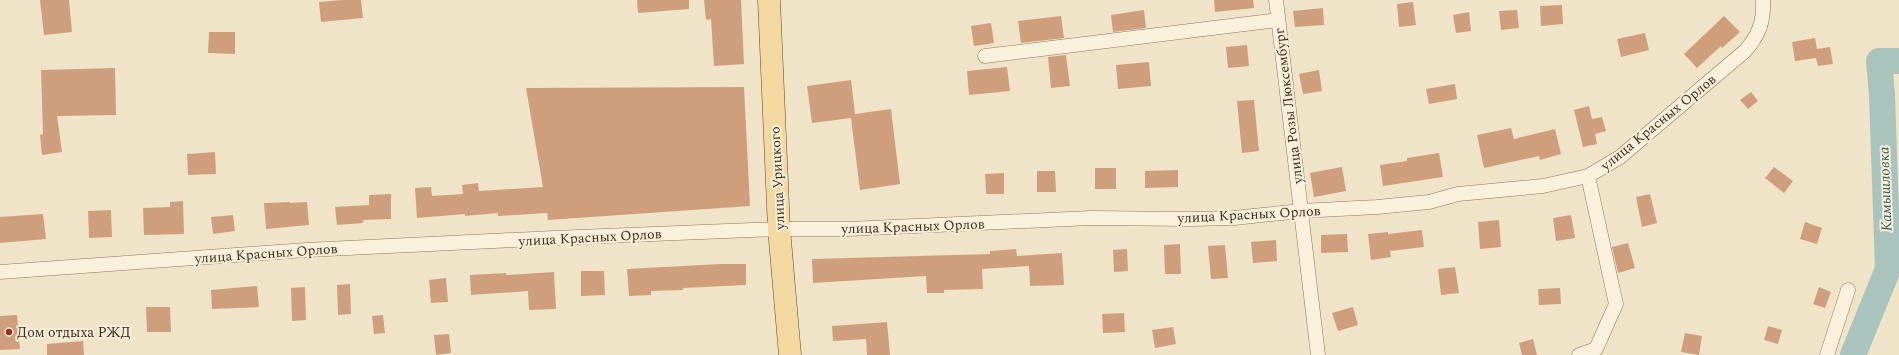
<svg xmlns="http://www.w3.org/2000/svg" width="1899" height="355" font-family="Spectral,serif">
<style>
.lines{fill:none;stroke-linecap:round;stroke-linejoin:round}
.river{stroke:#a9c4bc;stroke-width:26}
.building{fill:#cf9f7d}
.street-casing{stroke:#8d765c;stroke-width:15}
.primary-casing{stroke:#5b4430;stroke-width:23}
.street{stroke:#faf1dc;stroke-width:14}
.primary{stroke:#f3d9a0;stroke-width:22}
.poi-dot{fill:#9e2a2b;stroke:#f7eed8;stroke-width:1.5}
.labels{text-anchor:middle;stroke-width:4;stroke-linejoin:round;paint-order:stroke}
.street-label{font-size:14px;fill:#3d2e20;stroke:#f7eed8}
.poi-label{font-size:14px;fill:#3d2e20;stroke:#f7eed8;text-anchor:start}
.water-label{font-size:15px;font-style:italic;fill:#2f5d5a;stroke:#f7eed8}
</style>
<rect width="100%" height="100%" fill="#f0e4c8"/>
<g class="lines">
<path class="river" d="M1853 355 1888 269 1882 95 1879 61H1899"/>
</g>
<path class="building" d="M40 0H69L72 32 44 35Z
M342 0H361L363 18 321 22 319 2Z
M637 0H689V9L638 13Z
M704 0H741L744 64 714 66 711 19 706 20Z
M1214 0H1253L1254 8 1215 12Z
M1413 2 1416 25 1399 27 1397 4Z
M1562 5 1563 24 1541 26 1540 6Z
M1323 8 1324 25 1295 27 1293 11Z
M1144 10 1146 28 1113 32 1111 15Z
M1517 10 1519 28 1501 30 1499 11Z
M1469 12 1471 31 1456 33 1453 15Z
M1061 16 1064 38 1021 43 1018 21Z
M1724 16 1740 32 1722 48 1721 46 1697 68 1684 54Z
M991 23 994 43 974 46 971 26Z
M209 32H235V54L208 53Z
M1645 33 1649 50 1621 57 1617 39Z
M1815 38 1817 49 1830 47 1833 64 1818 66 1816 58 1795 61 1792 42Z
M1247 45 1249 66 1228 68 1226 47Z
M1066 55 1070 86 1051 88 1048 57Z
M1149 62 1151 86 1118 89 1116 65Z
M1007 67 1010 91 969 95 967 71Z
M115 68 116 115 57 116 62 152 42 155 40 135 43 134 41 70Z
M1319 70 1322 91 1303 94 1299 74Z
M851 80 855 114 891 109 900 184 860 190 851 118 812 123 807 86Z
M1455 84 1457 99 1429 104 1426 89Z
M744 87 750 206 548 220 547 213 498 216V213L465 216V214L417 218 415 188 431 187 432 196 463 194 462 185 478 183 479 191 543 187 526 88Z
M1751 92 1758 101 1748 109 1740 100Z
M1254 100 1259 151 1242 153 1237 101Z
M1589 106 1592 119 1602 117 1606 131 1595 134 1597 144 1583 147 1574 110Z
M1511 128 1514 139 1555 129 1561 154 1540 160 1539 156 1484 168 1477 135Z
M215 152 216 174 188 175 187 154Z
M1439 153 1443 177 1383 186 1380 165 1407 161V158Z
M1342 167 1346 191 1314 197 1310 173Z
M1774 167 1793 181 1784 193 1765 178Z
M1095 168H1116V189H1095Z
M1178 170V187L1145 188V171Z
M1037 171H1055L1056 192H1037Z
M1004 173V194H986L985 174Z
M391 194V219L363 220V223L337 225 335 207 369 205V195Z
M1650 194 1657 223 1642 227 1636 197Z
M183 201 184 234 144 235 143 208 170 207V202Z
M290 202V203L307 202 309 225 266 229 264 203Z
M111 210 112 237 89 238 88 211Z
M43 214 46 239 0 243V217Z
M233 215 235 231 213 234 211 217Z
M1571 215 1575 238 1556 241 1553 218Z
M1499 220 1501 247 1480 249 1478 222Z
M1805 222 1822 228 1817 244 1800 239Z
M1422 230 1424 247 1390 251 1391 257 1371 260 1368 234 1388 232V234Z
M1347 234 1348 252 1321 253V235Z
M1276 240 1277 261 1253 263 1251 242Z
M1628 243 1635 268 1618 273 1612 247Z
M1180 244 1181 274H1165L1164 245Z
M1225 245 1228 278 1211 279 1208 246Z
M1016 249 1017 256 1062 253 1064 285 1030 286 1029 266 982 269 983 289 944 290V293H927L926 276 813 283 812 259 990 254V251Z
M1127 249 1128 271 1114 272 1113 250Z
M720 264H746V285L683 288V290L651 291V295L629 296 627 269Z
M1455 267 1459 293 1441 295 1438 269Z
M581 271H604L605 295 581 296Z
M554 272 556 309 529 310 528 291 471 295 470 275 506 273V275Z
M446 278 448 302 431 303 429 280Z
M350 284 351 314 338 315 337 285Z
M257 286 259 307 212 309 211 290Z
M305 287 306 320 292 321 291 288Z
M1819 287 1831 292 1825 308 1813 304Z
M1560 288 1561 304 1539 305 1538 289Z
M146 307H170L171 332H147Z
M1353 307 1358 325 1338 331 1332 313Z
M1124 313 1125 332 1103 333 1102 314Z
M17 315 20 349 0 350V316Z
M383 315 385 333 374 334 372 316Z
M887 322 890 355H867L866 339 833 341 832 326Z
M1768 326 1782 330 1778 344 1764 340Z
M1173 327 1176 344 1155 348 1152 330Z
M1685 333 1702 336 1699 355 1681 352Z
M449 334 451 353 436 355 434 335Z
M1533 339 1537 355H1522L1519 343Z
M83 341 84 355H47V344Z"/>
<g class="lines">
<defs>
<path id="street" d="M1276 0 1318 355
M985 56 1278 20
M0 272 306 250 554 238 779 229H849L1091 218 1190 219 1234 218 1300 211 1377 207 1429 202 1458 194 1543 186 1588 176 1620 157 1745 51C1759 35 1764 22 1763 0
M1579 355 1596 349 1616 304 1588 176
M1827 355 1848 290"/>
<path id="primary" d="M769 0 779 229 790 355"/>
</defs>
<use href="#street" class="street-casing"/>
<use href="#primary" class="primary-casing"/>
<use href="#street" class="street"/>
<use href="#primary" class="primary"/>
</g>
<circle class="poi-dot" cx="9" cy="332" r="4"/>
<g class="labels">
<g class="street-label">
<text transform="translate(1288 106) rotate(-97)" y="5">улица Розы Люксембург</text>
<text transform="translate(1658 122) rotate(-39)" y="5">улица Красных Орлов</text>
<text transform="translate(777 178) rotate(-93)" y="5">улица Урицкого</text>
<text transform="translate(1249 214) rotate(-3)" y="5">улица Красных Орлов</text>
<text transform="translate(913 226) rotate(-2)" y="5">улица Красных Орлов</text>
<text transform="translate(590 237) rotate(-3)" y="5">улица Красных Орлов</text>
<text transform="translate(266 253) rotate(-4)" y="5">улица Красных Орлов</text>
</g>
<g class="poi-label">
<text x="17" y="337">Дом отдыха РЖД</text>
</g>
<g class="water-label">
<text transform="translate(1885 189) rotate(-92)" y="5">Камышловка</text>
</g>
</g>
</svg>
